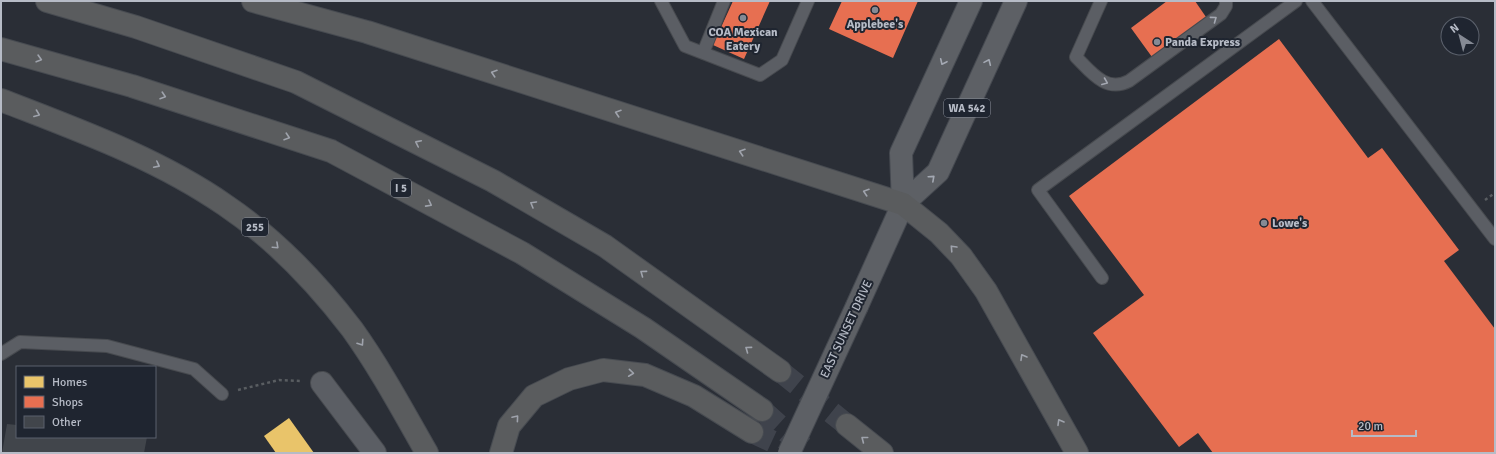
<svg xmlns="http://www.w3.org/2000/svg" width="1496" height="454" font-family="Signika,sans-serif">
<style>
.homes{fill:#e9c46a}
.shops{fill:#e76f51}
.building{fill:#41454b}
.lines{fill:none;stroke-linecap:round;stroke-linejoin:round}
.motorway-tunnel{stroke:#3f434c;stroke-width:22;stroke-dasharray:22 11;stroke-linecap:butt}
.service-casing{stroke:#474a4f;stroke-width:14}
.minor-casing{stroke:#474a4f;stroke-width:24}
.primary-casing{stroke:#454950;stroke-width:24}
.motorway-casing{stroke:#474b51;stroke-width:24}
.path{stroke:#595d61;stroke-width:2.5;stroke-dasharray:3 3;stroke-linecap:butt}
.service{stroke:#5b5e64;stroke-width:12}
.minor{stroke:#5b5e64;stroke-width:22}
.primary{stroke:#5d6065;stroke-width:22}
.motorway{stroke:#5a5c5e;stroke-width:22}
.primary-bridge-casing{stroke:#454950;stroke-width:24;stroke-linecap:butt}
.primary-bridge{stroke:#5d6065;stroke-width:22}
.oneway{stroke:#a4a8b2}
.oneway2{stroke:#9fa3ac}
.oneway3{stroke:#a4a9b3}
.poi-dot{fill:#858a94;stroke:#1f2530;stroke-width:1.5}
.labels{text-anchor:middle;stroke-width:4;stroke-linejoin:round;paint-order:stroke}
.shield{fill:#1f2530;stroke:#898e99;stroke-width:1}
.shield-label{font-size:11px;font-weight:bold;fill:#b6bbc6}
.poi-label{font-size:12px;font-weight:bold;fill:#b6bbc6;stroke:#1f2530}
.street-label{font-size:12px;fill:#b6bbc6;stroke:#1f2530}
</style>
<rect width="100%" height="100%" fill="#2a2e36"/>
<path class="homes" d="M289 418 314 453H276L264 436Z"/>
<path class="shops" d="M733 1H770L744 59 713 45Z
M842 1H918L893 58 829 29Z
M1167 1H1195L1206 17 1152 57 1131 28Z
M1279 39 1368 158 1382 148 1459 250 1444 261 1495 329V453H1213L1198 433 1179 447 1093 333 1144 295 1069 196Z"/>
<path class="building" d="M7 424 17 425V437H147L144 453H2Z"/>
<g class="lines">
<path class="motorway-tunnel" d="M780 371 847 425
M762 410 810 453
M752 432 797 453"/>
<defs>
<path id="service" d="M661 1 685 46 760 75 782 60 808 1
M1101 1 1076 57C1091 72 1106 93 1129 81L1221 14 1226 6V1
M1312 1 1495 239
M703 53 724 1
M1102 278 1038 190 1296 1
M1 354 20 342 107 346 194 369 222 394"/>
<path id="minor" d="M322 383 375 453"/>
<path id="primary" d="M903 204 901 153 971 1
M857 306 903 204 938 172 1016 1"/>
<path id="motorway" d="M47 1 136 27 296 82 493 181 605 246 780 371
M253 1 367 32 903 204 939 233 961 256 986 291 1077 453
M1 49 132 86 331 151 522 253 643 328 762 410
M1 100C78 130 157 158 225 205 274 238 316 282 352 329 380 368 403 411 427 453
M847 425 882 453
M501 453 509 426 534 396 569 379 603 370 645 375 694 396 752 432"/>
</defs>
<use href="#service" class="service-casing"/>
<use href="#minor" class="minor-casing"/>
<use href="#primary" class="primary-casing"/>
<use href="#motorway" class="motorway-casing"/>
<path class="path" d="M1485 200 1495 193
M238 390 279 380 301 381"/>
<use href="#service" class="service"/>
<use href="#minor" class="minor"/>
<use href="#primary" class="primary"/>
<use href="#motorway" class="motorway"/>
<defs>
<path id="primary-bridge" d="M789 453 857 306"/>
</defs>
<use href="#primary-bridge" class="primary-bridge-casing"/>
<use href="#primary-bridge" class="primary-bridge"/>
</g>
<defs><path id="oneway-chevron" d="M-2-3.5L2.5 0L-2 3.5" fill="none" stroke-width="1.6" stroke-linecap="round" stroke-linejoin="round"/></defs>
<g class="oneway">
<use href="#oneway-chevron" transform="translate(1214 19) rotate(-36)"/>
<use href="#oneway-chevron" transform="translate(1105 82) rotate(22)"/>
</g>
<g class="oneway2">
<use href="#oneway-chevron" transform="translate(39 59) rotate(16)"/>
<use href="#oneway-chevron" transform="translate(494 73) rotate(-162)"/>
<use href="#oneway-chevron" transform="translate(163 96) rotate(18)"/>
<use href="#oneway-chevron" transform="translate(618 113) rotate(-162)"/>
<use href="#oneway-chevron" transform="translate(37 114) rotate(21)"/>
<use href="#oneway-chevron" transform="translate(287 137) rotate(18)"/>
<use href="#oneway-chevron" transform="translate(418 143) rotate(-154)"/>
<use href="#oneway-chevron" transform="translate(742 152) rotate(-162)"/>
<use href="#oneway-chevron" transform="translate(157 165) rotate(27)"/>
<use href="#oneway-chevron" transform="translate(866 192) rotate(-162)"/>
<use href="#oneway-chevron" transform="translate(429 204) rotate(28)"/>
<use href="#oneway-chevron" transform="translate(533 204) rotate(-150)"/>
<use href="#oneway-chevron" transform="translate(276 246) rotate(43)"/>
<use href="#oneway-chevron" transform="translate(953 248) rotate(-133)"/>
<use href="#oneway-chevron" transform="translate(643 273) rotate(-144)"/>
<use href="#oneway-chevron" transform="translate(361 343) rotate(56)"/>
<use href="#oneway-chevron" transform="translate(748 349) rotate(-144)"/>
<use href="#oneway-chevron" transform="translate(1023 357) rotate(-120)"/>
<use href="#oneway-chevron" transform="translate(631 373) rotate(6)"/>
<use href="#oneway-chevron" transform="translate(516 418) rotate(-50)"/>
<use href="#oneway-chevron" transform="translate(1060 422) rotate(-120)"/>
<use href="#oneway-chevron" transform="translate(864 439) rotate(-142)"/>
</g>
<g class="oneway3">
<use href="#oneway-chevron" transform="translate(943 62) rotate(115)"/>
<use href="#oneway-chevron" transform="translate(988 62) rotate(-66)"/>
<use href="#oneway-chevron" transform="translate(932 178) rotate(-42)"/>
</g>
<g class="poi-dot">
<circle cx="875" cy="10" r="4"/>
<circle cx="743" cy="18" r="4"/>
<circle cx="1157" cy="42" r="4"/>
<circle cx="1264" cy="223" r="4"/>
</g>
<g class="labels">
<g class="shield">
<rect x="944" y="99" width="46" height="18" rx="3"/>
<rect x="391" y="179" width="20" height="18" rx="3"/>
<rect x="242" y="218" width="26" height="18" rx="3"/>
</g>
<g class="shield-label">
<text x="967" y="112">WA 542</text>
<text x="401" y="192">I 5</text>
<text x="255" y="231">255</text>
</g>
<g class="poi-label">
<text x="875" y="28">Applebee's</text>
<text x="743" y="36">COA Mexican<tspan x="743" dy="14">Eatery</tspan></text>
<text x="1165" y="46" text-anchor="start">Panda Express</text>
<text x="1272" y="227" text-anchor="start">Lowe's</text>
</g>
<g class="street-label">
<text transform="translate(846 329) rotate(-65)" y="4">EAST SUNSET DRIVE</text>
</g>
</g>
<rect width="1496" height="454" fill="none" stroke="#b6bbc6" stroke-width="4"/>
<rect x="16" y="366" width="140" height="72" fill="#1f2530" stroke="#5b616c"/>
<rect x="24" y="376" width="20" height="12" fill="#e9c46a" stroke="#5b616c"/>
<text x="52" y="386" font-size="12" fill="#b6bbc6">Homes</text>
<rect x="24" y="396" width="20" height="12" fill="#e76f51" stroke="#5b616c"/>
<text x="52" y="406" font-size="12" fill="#b6bbc6">Shops</text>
<rect x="24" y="416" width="20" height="12" fill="#41454b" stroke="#5b616c"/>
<text x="52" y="426" font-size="12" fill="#b6bbc6">Other</text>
<g transform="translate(1460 36) rotate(324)"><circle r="19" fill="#1f2530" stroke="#5b616c"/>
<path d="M0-3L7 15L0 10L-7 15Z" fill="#858a94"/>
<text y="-6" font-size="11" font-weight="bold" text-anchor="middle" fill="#b6bbc6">N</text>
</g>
<path d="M1352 430v6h64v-6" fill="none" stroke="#b6bbc6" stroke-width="2"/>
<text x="1358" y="430" font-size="12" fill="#b6bbc6" stroke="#1f2530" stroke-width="3" paint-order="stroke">20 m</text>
</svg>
